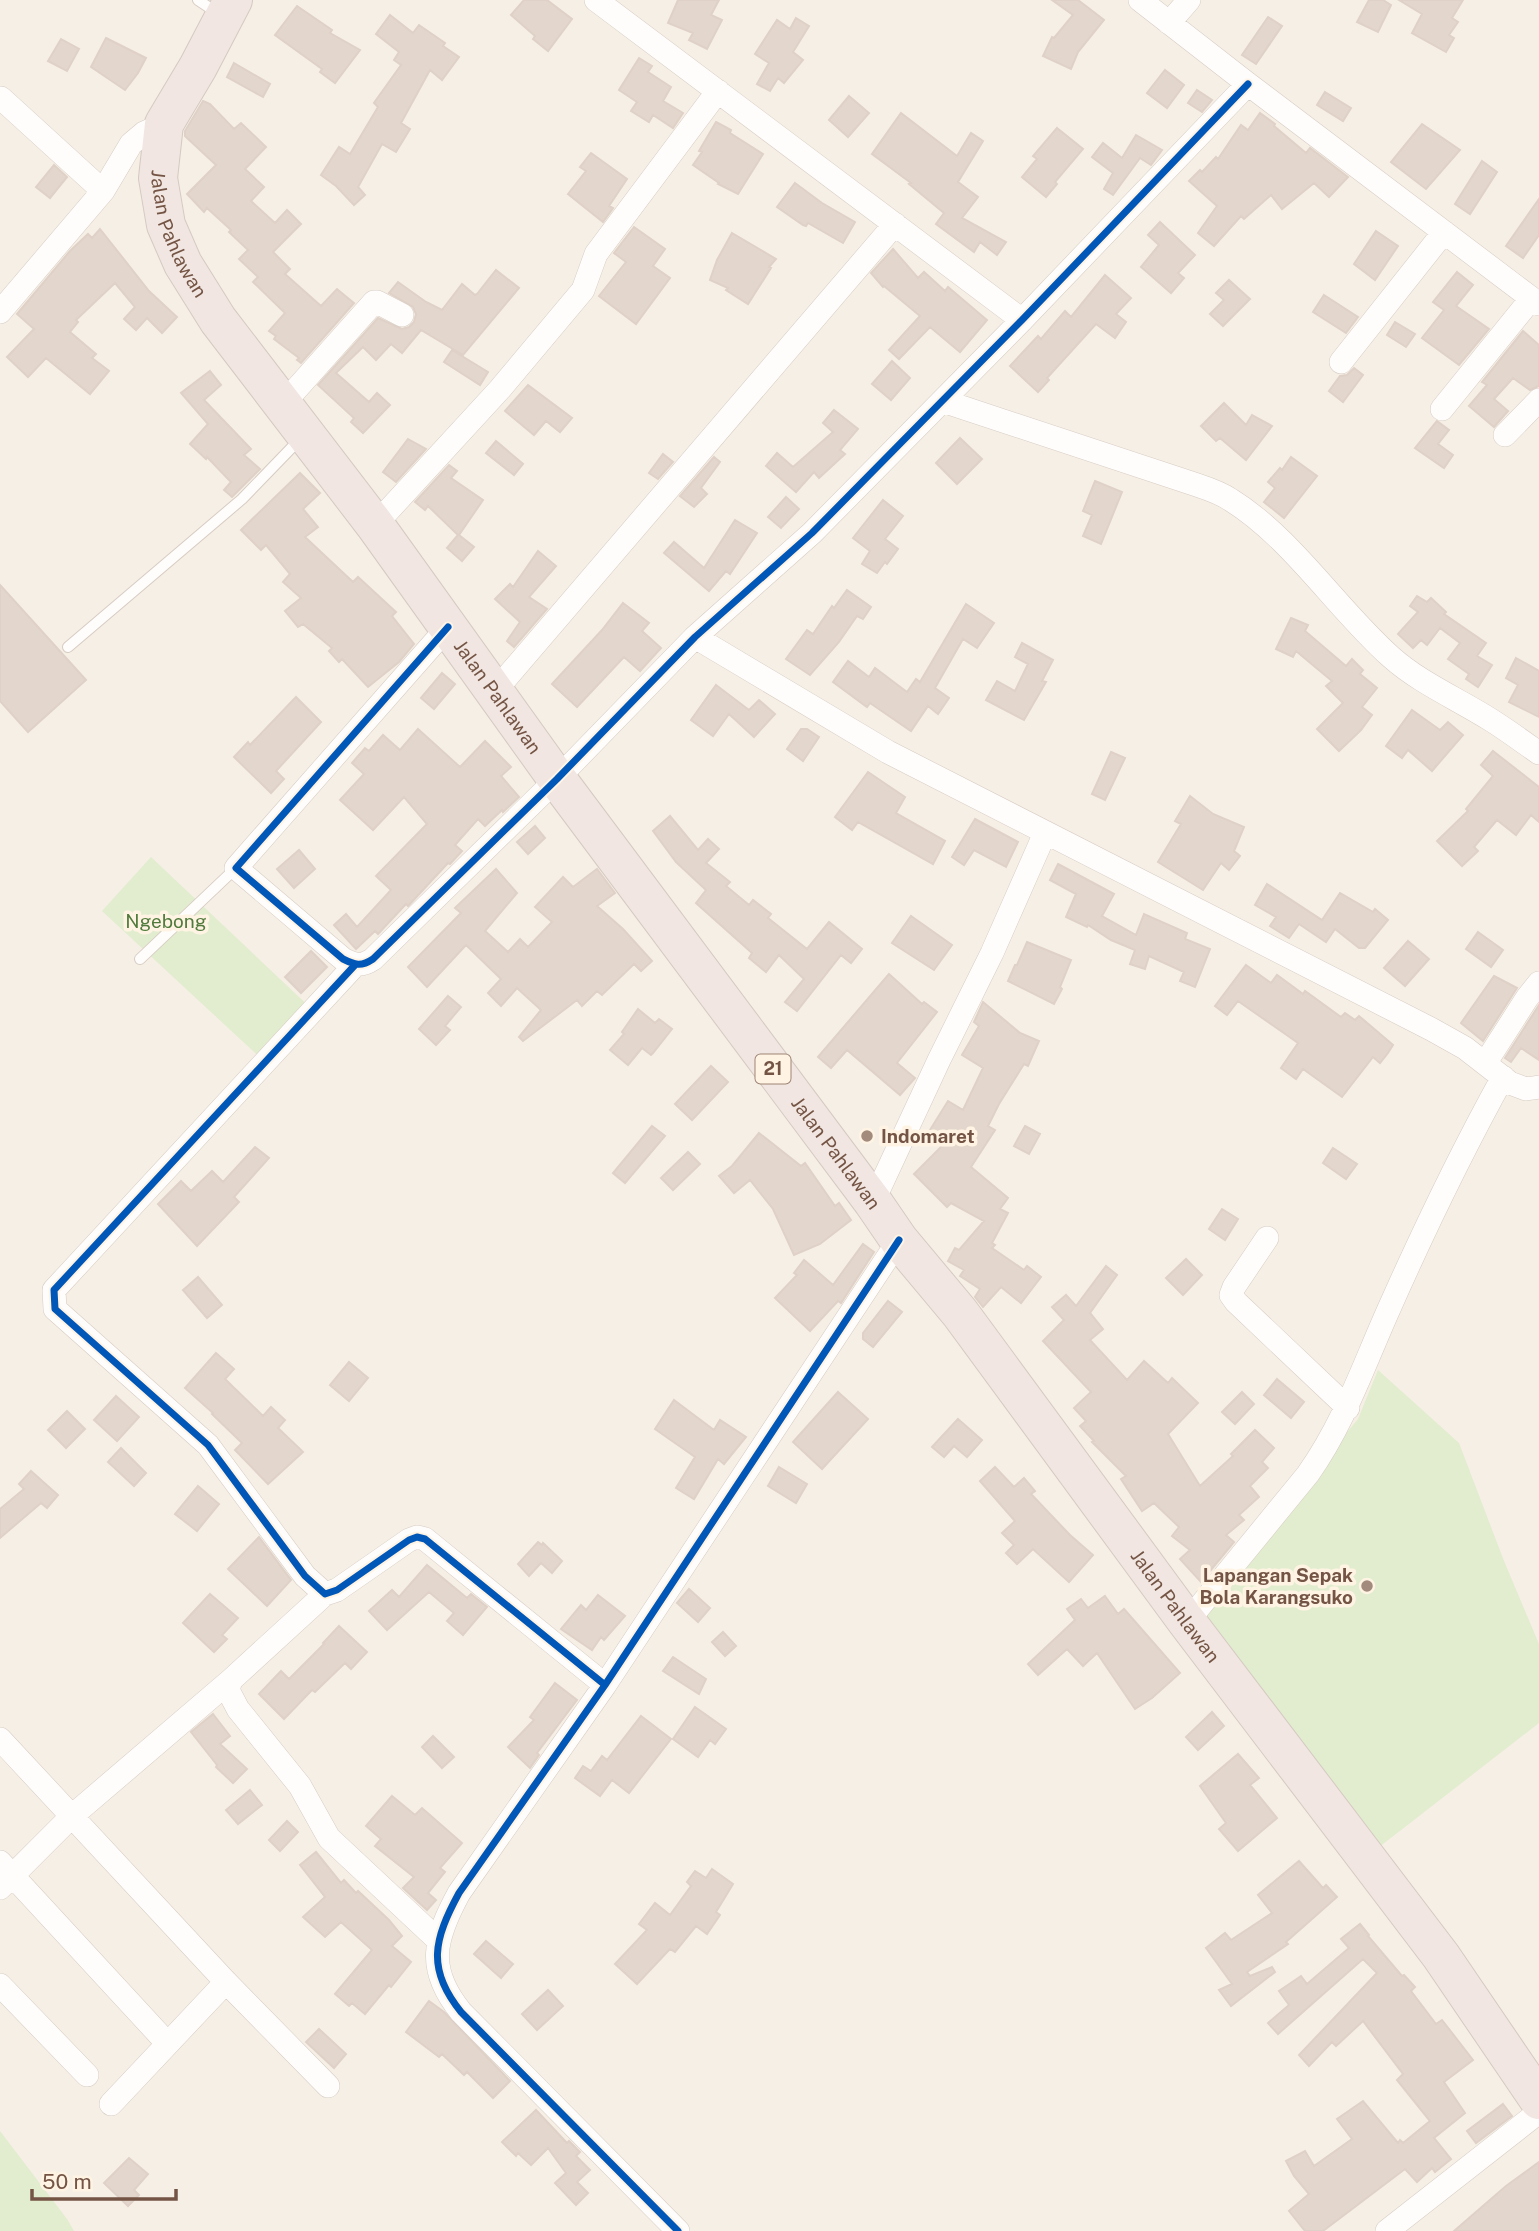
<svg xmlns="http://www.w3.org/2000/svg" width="1539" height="2231" font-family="'Public Sans',sans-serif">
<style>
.green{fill:#e1edce}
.building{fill:#e3d6cc;stroke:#dfd1c7;stroke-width:2}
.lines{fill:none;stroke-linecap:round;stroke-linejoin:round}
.lane-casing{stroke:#d7ccc3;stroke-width:12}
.street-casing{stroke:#d7ccc3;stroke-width:24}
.highway-casing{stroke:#d5cac2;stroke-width:40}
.lane{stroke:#fefdfb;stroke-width:10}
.street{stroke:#fefdfb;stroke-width:23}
.highway{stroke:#f1e6e1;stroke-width:38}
.cycleway-casing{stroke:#fff4e4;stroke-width:11}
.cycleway{stroke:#0057b8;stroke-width:7}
.poi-dot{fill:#a28a7c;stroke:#fff4e4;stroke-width:2.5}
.labels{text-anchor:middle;stroke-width:7;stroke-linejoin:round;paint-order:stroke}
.shield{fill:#fff4e4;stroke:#9e8474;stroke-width:2}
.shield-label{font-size:18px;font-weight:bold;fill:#745444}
.street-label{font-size:19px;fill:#745444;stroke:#fff4e4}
.park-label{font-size:19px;fill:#507b3c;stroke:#fff4e4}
.poi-label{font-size:19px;font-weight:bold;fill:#745444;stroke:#fff4e4;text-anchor:start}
</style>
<rect width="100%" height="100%" fill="#f6efe5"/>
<path class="green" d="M151 857 316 1013 267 1064 102 911Z
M1378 1370 1459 1443 1504 1561 1539 1644V1723L1374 1851 1198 1611 1358 1419Z
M0 2131 67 2219 74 2231H0Z"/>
<path class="building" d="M524 0H547L572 19 548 51 533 39 535 36 511 15Z
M678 0H719L711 15 722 20 707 49 689 40 693 33 668 23Z
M1052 0H1078L1104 20 1078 52 1071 69 1043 56 1052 37 1054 38 1073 15Z
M1369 0H1383L1391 5 1378 32 1357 22Z
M1399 0H1463L1452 18 1458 22 1449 35 1454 38 1446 52 1412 33 1422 14Z
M297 6 332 30 330 33 360 50 335 83 320 72 322 69 275 35Z
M390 15 413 33 419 25 445 43 443 46 459 57 442 80 430 70 401 123 410 129 396 152 382 144 358 187 365 195 354 205 336 186 321 175 339 147 350 154 378 107 374 103 401 65 394 60 399 52 376 34Z
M1268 17 1282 26 1256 64 1242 55Z
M796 18 809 26 793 52 803 60 784 83 778 78 770 91 757 84 769 63 755 54 777 20 790 29Z
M106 38 146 58 138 73 125 90 91 67Z
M61 39 79 49 67 71 48 61Z
M639 58 652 66 648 72 671 87 663 101 683 113 673 128 653 115 649 122 631 111 637 102 619 90Z
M234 63 270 84 263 97 227 77Z
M1165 70 1184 85 1167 108 1147 93Z
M1197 90 1212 100 1202 112 1188 103Z
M1325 92 1351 108 1343 121 1317 105Z
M849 96 869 113 848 137 829 120Z
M203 101 210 104 234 129 241 123 266 147 245 169 264 187 251 201 275 223 287 210 301 224 273 252 290 269 285 274 321 306 337 289 354 303 301 363 297 360 299 358 274 339 276 336 269 331 285 313 253 282 258 277 239 259 248 250 229 232 231 230 207 208 204 212 187 194 216 165 185 136V131Z
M901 113 957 156 971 133 983 141 958 182 978 197 962 218 1006 242 997 255 980 242 974 252 936 224 944 213 909 184 911 183 872 154Z
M1260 113 1275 124 1274 126 1306 153 1310 148 1348 177 1329 197 1314 183 1282 209 1271 195 1244 219 1241 216 1214 246 1198 233 1217 206 1189 181 1200 170 1202 172 1216 157 1218 159 1241 125 1248 130Z
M716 122 731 130 730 133 763 154 738 194 718 184 719 183 693 165 702 152 699 151Z
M1422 124 1460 150 1426 189 1391 162Z
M1057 128 1083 149 1055 182 1057 184 1046 197 1022 177 1037 159 1033 156Z
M1136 135 1162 150 1151 165 1140 158 1113 195 1104 189 1113 173 1092 157 1103 143 1122 158Z
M591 153 627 179 609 206 613 208 603 222 568 194 586 171 580 167Z
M1482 161 1497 172 1470 214 1455 204Z
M54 165 67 177 50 198 36 187Z
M795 183 822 203 855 222 843 243 808 223 806 226 803 225 777 207Z
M1539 199V235L1523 258 1506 246Z
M1160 222 1195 255 1178 273 1184 278 1171 293 1141 267 1159 245 1148 235Z
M634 227 665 249 653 266 670 278 636 324 599 296 626 262 614 253Z
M100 229 149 291 177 317 162 333 147 318 136 330 124 319 135 307 115 283 76 320 78 322 70 332 96 354 92 358 109 371 90 394 46 358 28 377 7 357 34 329 17 314 70 251 88 234 92 238Z
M1376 231 1398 246 1375 280 1354 264Z
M732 233 776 259 769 267 771 268 748 304 726 290 728 288 710 280 717 260Z
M893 249 918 278 924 272 945 291 948 287 987 320 960 352 930 327 899 359 889 350 920 316 884 286 883 287 871 273Z
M496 270 519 288 463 355 421 330 402 353 391 344 376 360 363 347 336 373 369 402 377 393 390 405 363 433 351 422 354 418 318 385 378 318 402 329 409 327 414 322 416 314 413 307 389 293 398 282 426 302 442 310 462 284 475 295 477 294Z
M1457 272 1473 285 1456 306 1489 329 1459 365 1422 338 1444 310 1433 302Z
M1105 275 1131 298 1116 314 1126 322 1115 338 1096 324 1047 378 1049 380 1038 392 1010 366 1038 336 1041 339 1065 311 1071 317Z
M1229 280 1250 299 1223 326 1210 314 1224 300 1216 293Z
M1324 295 1358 317 1346 333 1313 312Z
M1395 322 1415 334 1406 347 1387 335Z
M1523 331 1539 345V386L1530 390 1513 378 1494 399 1508 411 1494 427 1469 406 1487 385 1482 382Z
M452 350 488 372 480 385 444 362Z
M892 361 910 378 891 400 872 384Z
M1354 368 1363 375 1343 402 1329 391 1340 376 1347 375Z
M210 371 221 385 204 400 251 449 244 455 260 469 232 497 224 490 231 482 207 457 206 459 190 444 208 424 181 393Z
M528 385 572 418 560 432 546 421 534 435 505 411Z
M1224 403 1246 425 1252 415 1272 426 1246 460 1220 438 1216 441 1201 426Z
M834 410 858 429 840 450 845 454 819 478 814 472 796 492 766 466 777 453 793 467 833 432 823 423Z
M1437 421 1449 430 1438 444 1453 455 1444 468 1415 448Z
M960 438 982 459 957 484 936 463Z
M408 439 426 449 396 482 383 472Z
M496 441 523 464 514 475 486 453Z
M663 454 673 462 658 479 649 473Z
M714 457 720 462 701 488 707 494 694 507 680 496Z
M1291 457 1317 476 1284 518 1264 502 1275 488 1268 482 1280 468 1282 470Z
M449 465 457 471 451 478 483 500 459 535 474 547 462 561 447 548 458 535 428 506 425 510 415 502Z
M300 473 320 493 303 509 318 527 305 537 353 582 358 577 396 612 392 616 414 644 399 662 368 687 342 659 339 662 329 651 332 648 303 624 298 627 285 611 301 598 283 582 290 574 266 545 261 550 241 530Z
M1095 481 1122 492 1101 544 1083 536 1092 515 1083 511Z
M786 497 799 509 781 528 768 517Z
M883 500 903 516 885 539 898 549 887 564 885 562 877 573 862 564 870 551 853 538Z
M735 520 757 533 730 574 726 571 709 591 664 553 674 542 704 568Z
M538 551 556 566 529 597 547 609 514 647 507 641 520 622 495 599 510 584 513 587Z
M0 585 86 680 28 732 0 701Z
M847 590 871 607 863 619 857 616 839 642 810 675 786 659 807 630 813 634 832 606 834 608Z
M1417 596 1427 602 1431 598 1446 612 1444 614 1486 643 1477 656 1492 665 1478 687 1466 679 1469 674 1448 659 1460 643 1440 628 1427 645 1421 640 1413 648 1398 634 1418 612 1410 606Z
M623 603 649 623 642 631 661 648 640 671 624 657 577 707 552 684 602 630Z
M966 604 994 623 977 648 963 639 935 688 949 698 938 714 928 706 911 731 870 703 867 707 833 682 848 661 869 677 875 668 907 692 916 679 920 682Z
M1291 618 1308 625 1305 631 1346 666 1352 659 1363 670 1360 674 1377 688 1362 707 1372 715 1361 730 1339 751 1317 729 1343 703 1326 686 1332 681 1296 651 1293 657 1276 649Z
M1022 643 1053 660 1042 681 1046 682 1024 720 986 700 997 681 1015 691 1028 664 1015 657Z
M1516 658 1539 671V717L1509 702 1518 685 1506 678Z
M442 673 455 684 434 709 421 698Z
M716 685 749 710 759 700 775 714 754 737 729 714 713 736 691 720Z
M296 697 321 722 276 771 284 779 271 793 234 757 248 742 250 745Z
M1412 710 1440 730 1448 722 1463 735 1432 771 1408 750 1402 758 1386 746Z
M418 729 460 767 485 741 511 767 501 776 519 797 503 812 502 810 485 826 478 819 455 845 462 851 450 864 448 863 408 906 406 904 378 934 375 931 356 949 334 925 346 914 357 927 391 890 376 876 427 824 404 797 373 830 340 800 364 774 352 763 365 748 369 751 383 735 400 750Z
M801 729H807L819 737 803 761 787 749Z
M1493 751 1539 787V822L1531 815 1516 835 1497 820 1474 847 1478 851 1462 866 1437 841 1468 811 1466 809 1493 776 1481 765Z
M1111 752 1125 758 1105 800 1092 794Z
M868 772 905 797 896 813 945 841 933 864 858 822 852 830 835 817Z
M1190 796 1213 814 1244 827 1234 851 1240 856 1229 870 1221 863 1203 890 1158 862 1181 824 1175 821Z
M670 816 698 850 708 839 719 849 706 863 730 882 726 886 749 905 753 900 771 914 768 918 807 949 829 922 862 949 851 963 841 955 797 1011 785 1002 804 979 779 955 766 972 749 958 752 953 696 903 706 890 676 862 653 831Z
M975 819 1018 842 1006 867 974 850 964 865 952 857Z
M535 826 545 838 528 854 517 842Z
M299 850 315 869 294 888 277 869Z
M1058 864 1114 894 1102 916 1136 935 1144 914 1187 933 1185 939 1210 949 1195 987 1180 981 1184 972 1149 956 1145 969 1130 964 1135 950 1111 940 1088 925 1087 927 1066 917 1076 894 1050 880Z
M496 869 517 893 485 931 508 952 520 939 528 947 552 922 535 907 563 877 573 887 597 869 615 893 597 906 623 929 652 961 641 971 634 964 602 995 597 991 582 1006 577 1000 523 1041 519 1037 541 1010 517 988 501 1006 488 993 501 979 466 945 427 987 408 967 461 913 455 908Z
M1267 884 1322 920 1340 893 1373 912 1375 909 1388 920 1365 948H1359L1335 929 1326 942 1299 924 1289 938 1270 926 1276 917 1255 905Z
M911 916 952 945 934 970 892 943Z
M1478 932 1503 950 1491 967 1466 949Z
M1408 941 1429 959 1405 986 1384 968Z
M1027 942 1071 960 1060 987 1062 989 1054 1004 1008 981 1015 965H1017Z
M311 951 327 967 301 993 285 977Z
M1246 965 1271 983 1277 975 1303 994 1305 991 1341 1017 1345 1013 1355 1020 1359 1016 1393 1045 1388 1053 1380 1063 1373 1057 1342 1097 1303 1069 1296 1079 1281 1068 1298 1043 1238 1001 1227 1015 1215 1006Z
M889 974 922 1004 924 1002 937 1012 897 1063 915 1078 900 1095 847 1050 831 1068 818 1057Z
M1494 976 1517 988 1483 1041 1461 1023Z
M448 996 461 1007 445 1026 450 1030 436 1045 419 1029Z
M983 1002 1020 1033 1039 1041 1028 1066 1024 1064 999 1104 988 1126 995 1130 971 1167 1008 1198 1000 1209 1008 1213 992 1243 995 1245 992 1248 1024 1270 1027 1266 1041 1277 1021 1303 1001 1287 983 1307 975 1297 980 1289 960 1276 964 1270 948 1261 955 1248 959 1250 984 1221 951 1203 947 1207 914 1174 947 1141 930 1130 948 1101 963 1110 983 1068 962 1055 979 1026 974 1022Z
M1539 1005V1060L1521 1048 1511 1062 1505 1058Z
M638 1009 655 1023 659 1019 672 1029 653 1053 651 1055 642 1048 628 1065 610 1050 624 1034 622 1032Z
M711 1066 728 1082 692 1120 675 1104Z
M652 1126 665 1136 625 1183 613 1173Z
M1025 1126 1040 1134 1029 1154 1014 1146Z
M759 1133 801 1166 805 1163 835 1206 839 1203 851 1220 820 1244 794 1255 773 1209 750 1180 734 1193 719 1176 732 1166Z
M255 1147 269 1158 234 1197 239 1202 197 1246 158 1204 181 1181 191 1191 212 1171 223 1182Z
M1333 1148 1357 1164 1346 1179 1323 1163Z
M688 1152 700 1164 673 1190 661 1178Z
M1222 1209 1238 1219 1225 1240 1209 1229Z
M863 1244 874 1252 841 1303 838 1301 810 1331 775 1298 797 1275 794 1273 804 1260 833 1285Z
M1186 1259 1202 1275 1183 1295 1166 1278Z
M1106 1266 1117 1275 1090 1313 1103 1329 1090 1340 1127 1380 1144 1361 1168 1383 1172 1378 1198 1403 1168 1434 1200 1486 1233 1456 1231 1454 1255 1430 1274 1448 1262 1462 1268 1468 1250 1486 1259 1497 1239 1515 1244 1520 1226 1535 1234 1542 1201 1582 1180 1559 1190 1550 1172 1536 1179 1527 1154 1503 1142 1511 1121 1479 1126 1476 1092 1442 1094 1441 1080 1426 1086 1421 1074 1408 1091 1392 1043 1341 1064 1320 1052 1307 1066 1295 1076 1306Z
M198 1277 222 1305 207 1318 183 1290Z
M888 1301 902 1312 873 1347 863 1339V1333Z
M216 1353 234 1369 225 1379 263 1416 271 1407 285 1420 278 1428 303 1452 268 1484 235 1450 242 1443 212 1414 213 1413 185 1388Z
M349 1362 368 1378 349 1401 330 1385Z
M1277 1379 1304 1402 1291 1418 1264 1395Z
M838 1392 868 1419 822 1469 793 1442Z
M1242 1392 1254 1404 1235 1424 1222 1412Z
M116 1396 139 1417 117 1441 94 1420Z
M674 1400 714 1430 720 1420 746 1437 724 1464 718 1459 694 1499 676 1488 695 1457 655 1429Z
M67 1411 85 1429 66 1448 48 1430Z
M958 1419 982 1440 967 1457 954 1446 944 1457 932 1447Z
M121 1448 146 1473 134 1486 108 1462Z
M779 1467 807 1484 796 1503 768 1486Z
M995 1467 1014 1487 1024 1478 1035 1491 1031 1494 1070 1535 1093 1555 1069 1582 1033 1549 1017 1564 1006 1553 1014 1545 1002 1533 1015 1521 980 1481Z
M31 1471 58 1495 47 1508 41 1503 0 1538V1509L24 1489 19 1484Z
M198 1486 219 1504 197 1531 175 1514Z
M259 1537 291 1580 267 1606 228 1569Z
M538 1542 542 1545 543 1543 562 1561 552 1573 541 1563 529 1576 518 1564Z
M427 1565 467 1598 471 1594 487 1607 463 1635 447 1621 454 1613 429 1592 387 1630 369 1611 392 1590 399 1597Z
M689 1589 710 1608 698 1622 677 1603Z
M210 1594 238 1618 222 1635 227 1639 214 1652 183 1623Z
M598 1595 625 1616 604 1640 601 1637 592 1650 561 1629 581 1605 586 1610Z
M1105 1596 1118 1614 1124 1609 1180 1673 1152 1698 1135 1709 1097 1653 1083 1666 1067 1649 1038 1675 1028 1664 1075 1620 1067 1609 1081 1599 1088 1608Z
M339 1626 367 1652 351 1669 345 1663 315 1692 312 1690 284 1719 259 1694 281 1671 289 1679 324 1644 323 1643Z
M723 1632 736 1646 725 1656 712 1642Z
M673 1657 706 1679 699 1694 663 1671Z
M555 1683 577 1700 537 1753 539 1755 530 1768 508 1747 534 1720 530 1717Z
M695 1707 726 1729 715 1744 710 1740 698 1757 673 1739Z
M1212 1712 1224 1726 1198 1750 1186 1737Z
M213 1714 230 1736 220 1744 247 1769 233 1783 216 1767 217 1765 191 1732Z
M641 1716 671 1739 629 1793 612 1780 600 1796 575 1778 583 1766 591 1771 602 1756 607 1760Z
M433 1736 454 1757 442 1768 422 1747Z
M1238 1754 1259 1778 1250 1785 1277 1818 1238 1851 1219 1829 1226 1823 1200 1786Z
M250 1790 262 1805 238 1824 226 1810Z
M392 1796 415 1815 422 1808 462 1843 440 1868 445 1872 428 1893 436 1900 427 1910 403 1888 414 1877 375 1846 381 1839 366 1826Z
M287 1821 298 1832 280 1851 269 1840Z
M316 1852 341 1883 344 1880 356 1893 358 1891 389 1920 402 1936 392 1946 411 1962 391 1987 389 1985 365 2014 352 2003 349 2006 335 1994 372 1950 341 1922 325 1937 303 1917 325 1897 300 1865Z
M1299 1861 1323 1888 1326 1885 1337 1897 1286 1942 1288 1944 1247 1972 1250 1976 1272 1967 1275 1972 1231 2006 1219 1990 1232 1984 1206 1948 1225 1933 1231 1940 1272 1913 1258 1895Z
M712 1869 733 1884 716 1912 720 1915 707 1934 696 1926 675 1952 670 1949 637 1984 615 1964 647 1930 639 1924 655 1903 670 1915 691 1886 687 1882 695 1871 706 1878Z
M1360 1924 1369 1935 1368 1936 1402 1976 1404 1975 1415 1987 1411 1991 1436 2024 1442 2020 1473 2060 1444 2082 1465 2113 1434 2138 1451 2159 1435 2172 1432 2168 1417 2182 1405 2169 1323 2231H1305L1289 2211 1309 2194 1294 2176 1286 2161 1305 2151 1314 2166 1352 2139 1337 2119 1363 2101 1398 2143 1400 2140 1403 2143 1430 2121 1397 2080 1403 2074 1363 2021 1336 2046 1332 2042 1309 2066 1299 2055 1377 1973 1363 1959 1278 2034 1268 2023 1289 2005 1279 1991 1301 1976 1307 1984 1349 1948 1341 1939Z
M486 1941 513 1964 501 1978 474 1954Z
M548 1990 563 2006 537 2030 522 2014Z
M429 2001 444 2012 510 2081 493 2098 467 2072 464 2075 442 2054 439 2057 406 2032Z
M319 2029 346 2054 334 2068 306 2042Z
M1503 2104 1512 2116 1476 2143 1467 2131Z
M536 2110 567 2143 569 2141 580 2152 576 2156 590 2170 577 2182 588 2193 576 2205 555 2183 566 2173 548 2148 531 2165 518 2153 516 2156 502 2142Z
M129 2158 148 2174 134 2190 139 2195 128 2206 104 2183Z
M1539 2162V2231H1454L1506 2186Z"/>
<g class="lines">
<defs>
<path id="lane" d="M198 0 219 14
M68 647 242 499 301 438
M140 959 236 868"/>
<path id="street" d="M596 0 1022 320
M1140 0 1248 84 1539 304
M1169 23 1189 0
M1 98 103 191
M0 312 103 191 131 144 144 133 164 124
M1341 362 1444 232
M943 401 1197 485C1209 489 1221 493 1231 500 1292 538 1337 609 1391 657 1420 683 1458 699 1491 720 1507 730 1523 742 1539 753
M283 404 374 302H377L402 315
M1442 409 1531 299
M1505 435 1539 400
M375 525 500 389 583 290 596 254 718 91
M448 627 236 868 343 959C355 965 361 967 373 959L557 779 695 637 812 533 1022 320 1248 84
M695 637 888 752 1431 1029 1465 1048 1510 1083 1526 1089 1539 1087
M495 691 895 224
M355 965 54 1290 55 1309 208 1445 305 1576 325 1594 337 1590 409 1540 417 1537 425 1539 605 1685
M1486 1062 1527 998 1539 983
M873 1202 939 1060 992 953 1045 833
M1267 1238 1234 1287 1231 1295 1236 1302 1348 1408
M325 1594 231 1680 228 1690 238 1709 300 1786 329 1838 438 1940
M1187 1622 1308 1474C1344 1423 1363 1367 1388 1311 1423 1232 1461 1153 1503 1077
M0 1739 226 1982 328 2086
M0 1862 167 2043
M0 1888 72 1816 231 1680
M0 1985 87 2075
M111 2104 226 1982
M678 2231 461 2012C426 1969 434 1939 459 1893L605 1685 899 1240
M1387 2231 1539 2112"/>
<g id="highway">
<path id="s1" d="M233 0 198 67 164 124 158 178 166 225 183 264 218 320 375 525 557 779 873 1202 899 1240 960 1313 1187 1622 1441 1956 1539 2100"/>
</g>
</defs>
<use href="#lane" class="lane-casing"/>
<use href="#street" class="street-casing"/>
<use href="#highway" class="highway-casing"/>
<use href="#lane" class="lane"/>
<use href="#street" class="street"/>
<use href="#highway" class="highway"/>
<defs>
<path id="cycleway" d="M448 627 236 868 343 959C355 965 361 967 373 959L557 779 695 637 812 533 1022 320 1248 84
M355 965 54 1290 55 1309 208 1445 305 1576 325 1594 337 1590 409 1540 417 1537 425 1539 605 1685
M678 2231 461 2012C426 1969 434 1939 459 1893L605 1685 899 1240"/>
</defs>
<use href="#cycleway" class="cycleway-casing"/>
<use href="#cycleway" class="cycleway"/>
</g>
<g class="poi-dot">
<circle cx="867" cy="1136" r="7"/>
<circle cx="1367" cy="1586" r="7"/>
</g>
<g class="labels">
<rect class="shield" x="755.5" y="1054.5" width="35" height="29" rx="5"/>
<g class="shield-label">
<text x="773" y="1075">21</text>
</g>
<g class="street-label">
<text dy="7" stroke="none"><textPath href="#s1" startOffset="256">Jalan Pahlawan</textPath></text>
<text dy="7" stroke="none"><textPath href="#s1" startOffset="822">Jalan Pahlawan</textPath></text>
<text dy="7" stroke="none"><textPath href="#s1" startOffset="1390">Jalan Pahlawan</textPath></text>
<text dy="7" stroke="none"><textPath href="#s1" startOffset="1956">Jalan Pahlawan</textPath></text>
</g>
<g class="park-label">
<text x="166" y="928">Ngebong</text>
</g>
<g class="poi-label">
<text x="881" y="1143">Indomaret</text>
<text x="1353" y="1582" text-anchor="end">Lapangan Sepak<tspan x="1353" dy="22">Bola Karangsuko</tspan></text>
</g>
</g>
<path d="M32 2189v10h144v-10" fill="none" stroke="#745444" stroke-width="3.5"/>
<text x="42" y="2189" font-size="21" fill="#745444" stroke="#fff4e4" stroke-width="5" paint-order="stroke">50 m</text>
</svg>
